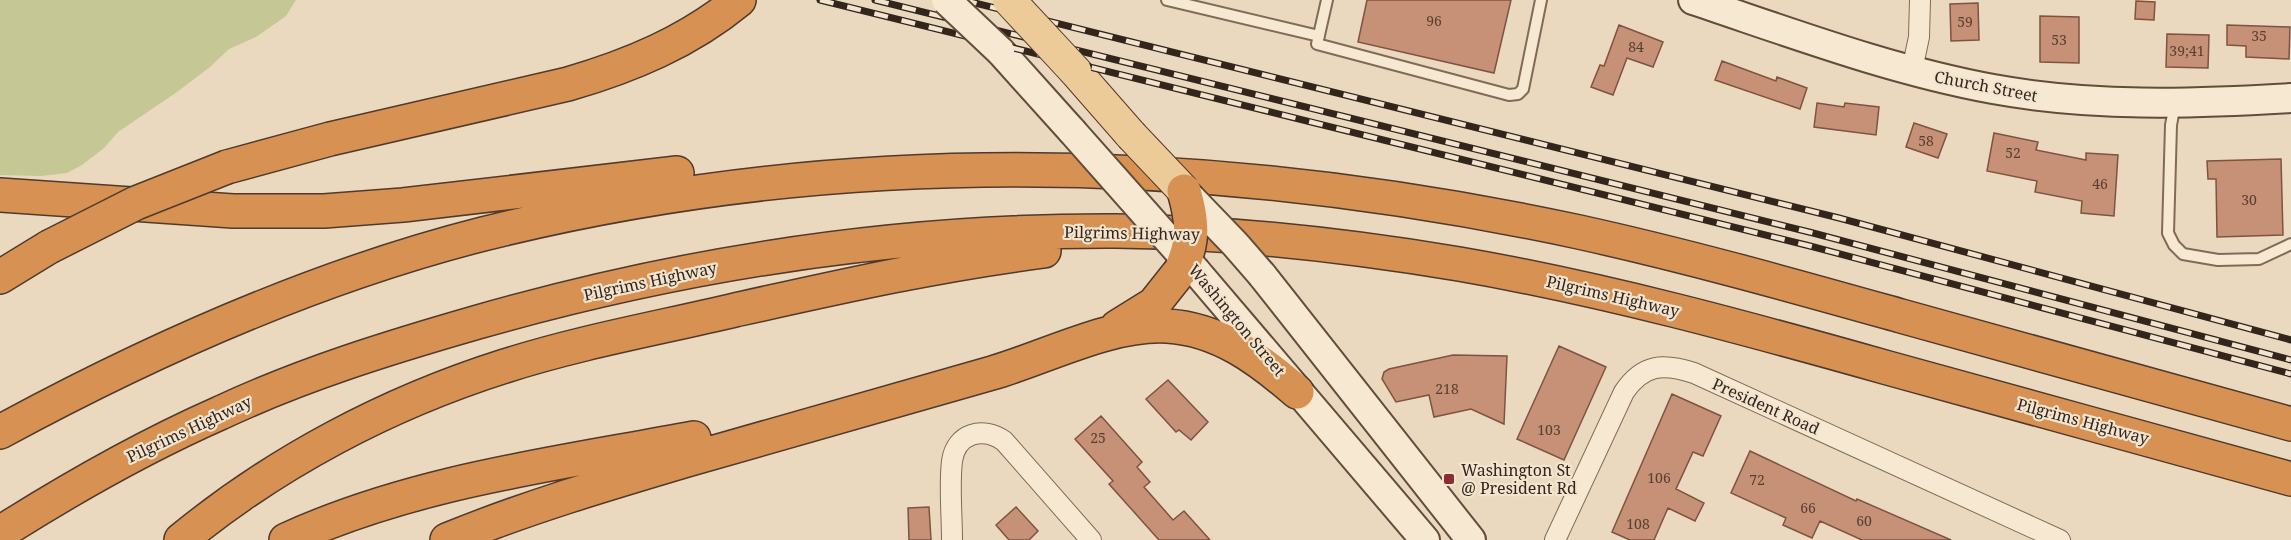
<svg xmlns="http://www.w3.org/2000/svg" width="2291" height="540" font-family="'Noto Serif',serif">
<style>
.green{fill:#c5c794}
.building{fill:#c69177;stroke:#7f5340;stroke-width:1.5}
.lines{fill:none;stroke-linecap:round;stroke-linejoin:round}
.lane-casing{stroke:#816b58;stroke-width:14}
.street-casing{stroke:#816b58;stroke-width:22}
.secondary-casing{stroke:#634c3c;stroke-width:32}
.primary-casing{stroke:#4f3a2d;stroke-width:34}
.highway-casing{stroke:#4f3a2d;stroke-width:36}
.lane{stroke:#f6e8d1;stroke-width:10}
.street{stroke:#f6e8d1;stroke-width:20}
.secondary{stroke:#f6e8d1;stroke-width:28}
.primary{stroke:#eccb98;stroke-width:32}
.highway{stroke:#d69153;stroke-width:33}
.rail-casing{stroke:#32251c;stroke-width:7}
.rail{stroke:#f2e4ce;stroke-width:4.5;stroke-dasharray:14;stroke-linecap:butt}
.secondary-bridge-casing{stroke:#634c3c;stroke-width:32;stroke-linecap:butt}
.primary-bridge-casing{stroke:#4f3a2d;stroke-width:34;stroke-linecap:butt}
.highway-bridge-casing{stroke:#4f3a2d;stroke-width:36;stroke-linecap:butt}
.secondary-bridge{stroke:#f6e8d1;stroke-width:28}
.primary-bridge{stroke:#eccb98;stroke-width:32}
.highway-bridge{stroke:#d69153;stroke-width:33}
.poi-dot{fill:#8c2d36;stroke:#f2e4ce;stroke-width:2}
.labels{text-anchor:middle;stroke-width:4.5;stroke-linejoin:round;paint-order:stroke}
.number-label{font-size:14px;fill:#574033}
.street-label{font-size:16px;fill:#32251c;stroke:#f2e4ce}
.poi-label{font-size:16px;fill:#32251c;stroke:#f2e4ce;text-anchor:start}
</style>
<rect width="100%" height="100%" fill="#ead9bf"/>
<path class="green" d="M0 0H296L286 16 256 37 229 49 210 67 177 92 118 132 104 148 82 165 67 173 41 176 0 175Z"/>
<path class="building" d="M1367 0H1511L1494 73 1358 42Z
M2136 1 2155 2 2154 20 2135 19Z
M1978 3 1979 40 1951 41 1950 4Z
M2040 16 2079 17V63L2040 62Z
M1619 25 1663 42 1653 67 1627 58 1613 95 1591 87 1600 65 1604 66Z
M2227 25 2290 27 2289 59 2246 57V46L2227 45Z
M2167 34 2209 35 2208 68 2166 67Z
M1722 61 1776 81 1777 77 1807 88 1800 109 1715 80Z
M1817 103 1844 107 1845 103 1879 107 1876 135 1814 127Z
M1914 123 1947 134 1938 158 1906 147Z
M1994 133 2038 142 2036 150 2086 160V153L2118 155 2114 216 2081 213 2082 201 2035 192 2037 181 1987 171Z
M2281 159 2283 235 2217 237 2216 179H2208L2207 161Z
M1559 346 1606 367 1564 460 1517 439Z
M1453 355 1507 356 1504 424 1471 409 1434 417 1429 395 1396 402 1382 379 1384 372 1389 369Z
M1168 380 1208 422 1191 440 1179 430 1176 432 1146 399Z
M1672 394 1721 416 1703 456 1693 452 1676 489 1704 503 1695 521 1668 508 1654 540H1630L1612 532Z
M1101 416 1142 462 1137 467 1150 482 1144 487 1173 520 1184 511 1210 540H1159L1109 484 1113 481 1075 439Z
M1750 451 1856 501 1857 499 1951 540H1862L1820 521 1812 538 1783 525 1786 518 1731 493Z
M929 507 931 540H909L908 508Z
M1016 507 1038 531 1029 540H1009L996 525Z"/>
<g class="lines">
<defs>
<path id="lane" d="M1167 0 1319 36
M1327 0 1317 44 1509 95 1518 94 1523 89 1541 0
M2175 104 2171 125 2168 233 2174 245 2183 254 2218 260 2259 259 2291 244"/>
<path id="street" d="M1912 70 1919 37 1920 0
M952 540C952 514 949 486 952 461 956 433 983 426 1004 441L1091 540
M1555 540 1624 392C1643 364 1663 363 1694 373L2060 540"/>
<path id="secondary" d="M1693 0C1792 33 1890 70 1993 89 2092 107 2191 104 2291 98
M1000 51 1072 131
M1196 271 1425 540
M1262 275 1471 540"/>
<path id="primary" d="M1075 71 1131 135"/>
<path id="highway" d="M227 167 330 139 568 84C630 66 688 42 739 0
M0 195 233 211H324L403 205 677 173
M0 277 49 247
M1117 327 1154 304 1181 270
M0 432C153 349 314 277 483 234 846 143 1214 154 1579 232 1688 256 1794 286 1901 316 2031 352 2161 388 2291 424
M0 533C71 488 143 447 220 413 303 374 391 347 478 322 685 263 900 230 1115 231 1230 232 1345 245 1459 264 1604 289 1746 328 1888 368 2022 405 2157 442 2291 479
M181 540C276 462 388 403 505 366 580 342 659 328 735 310 838 287 940 264 1044 251
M286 540C415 481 556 464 694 438
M447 540C525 508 606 484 687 460 789 430 891 402 992 373 1047 357 1110 323 1167 326 1219 329 1259 359 1297 392"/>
</defs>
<use href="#lane" class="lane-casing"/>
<use href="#street" class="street-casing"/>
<use href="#secondary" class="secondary-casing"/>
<use href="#primary" class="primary-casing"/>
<use href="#highway" class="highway-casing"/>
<use href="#lane" class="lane"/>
<use href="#street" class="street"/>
<use href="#secondary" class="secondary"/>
<use href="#primary" class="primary"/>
<use href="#highway" class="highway"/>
<defs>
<path id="rail" d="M820 0 1810 246 2291 374
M875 0 1813 233 2291 360
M963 0 1839 218 2291 340"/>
</defs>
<use href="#rail" class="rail-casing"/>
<use href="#rail" class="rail"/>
<defs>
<path id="secondary-bridge" d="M946 0 1000 51
M1072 131 1196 271
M1184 191 1235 244 1262 275"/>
<path id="primary-bridge" d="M1009 0 1075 71
M1131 135 1184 191"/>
<path id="highway-bridge" d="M49 247 136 203 227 167
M1181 270C1194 240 1193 222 1184 191"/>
</defs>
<use href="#secondary-bridge" class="secondary-bridge-casing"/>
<use href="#primary-bridge" class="primary-bridge-casing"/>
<use href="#highway-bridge" class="highway-bridge-casing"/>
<use href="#secondary-bridge" class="secondary-bridge"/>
<use href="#primary-bridge" class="primary-bridge"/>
<use href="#highway-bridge" class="highway-bridge"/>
</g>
<rect class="poi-dot" x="1443" y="473" width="12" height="12" rx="3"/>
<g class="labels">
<g class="number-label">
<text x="1434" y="26">96</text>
<text x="1965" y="27">59</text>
<text x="2259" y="41">35</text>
<text x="2059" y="45">53</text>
<text x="1636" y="52">84</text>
<text x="2187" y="56">39;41</text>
<text x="1926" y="146">58</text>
<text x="2013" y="158">52</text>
<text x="2100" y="189">46</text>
<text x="2249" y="205">30</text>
<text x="1447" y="394">218</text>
<text x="1549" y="435">103</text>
<text x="1098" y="443">25</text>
<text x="1659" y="483">106</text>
<text x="1757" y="485">72</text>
<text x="1808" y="513">66</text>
<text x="1864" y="526">60</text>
<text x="1638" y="529">108</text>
</g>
<g class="street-label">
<text transform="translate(1986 86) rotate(11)" y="6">Church Street</text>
<text transform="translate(1132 233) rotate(1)" y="6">Pilgrims Highway</text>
<text transform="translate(650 281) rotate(-12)" y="6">Pilgrims Highway</text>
<text transform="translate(1613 296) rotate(13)" y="6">Pilgrims Highway</text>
<text transform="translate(1237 320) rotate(50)" y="6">Washington Street</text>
<text transform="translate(1766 406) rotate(24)" y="6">President Road</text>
<text transform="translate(2083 421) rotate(15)" y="6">Pilgrims Highway</text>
<text transform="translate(189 429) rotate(-25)" y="6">Pilgrims Highway</text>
</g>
<g class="poi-label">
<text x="1461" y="476">Washington St<tspan x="1461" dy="18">@ President Rd</tspan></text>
</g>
</g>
</svg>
